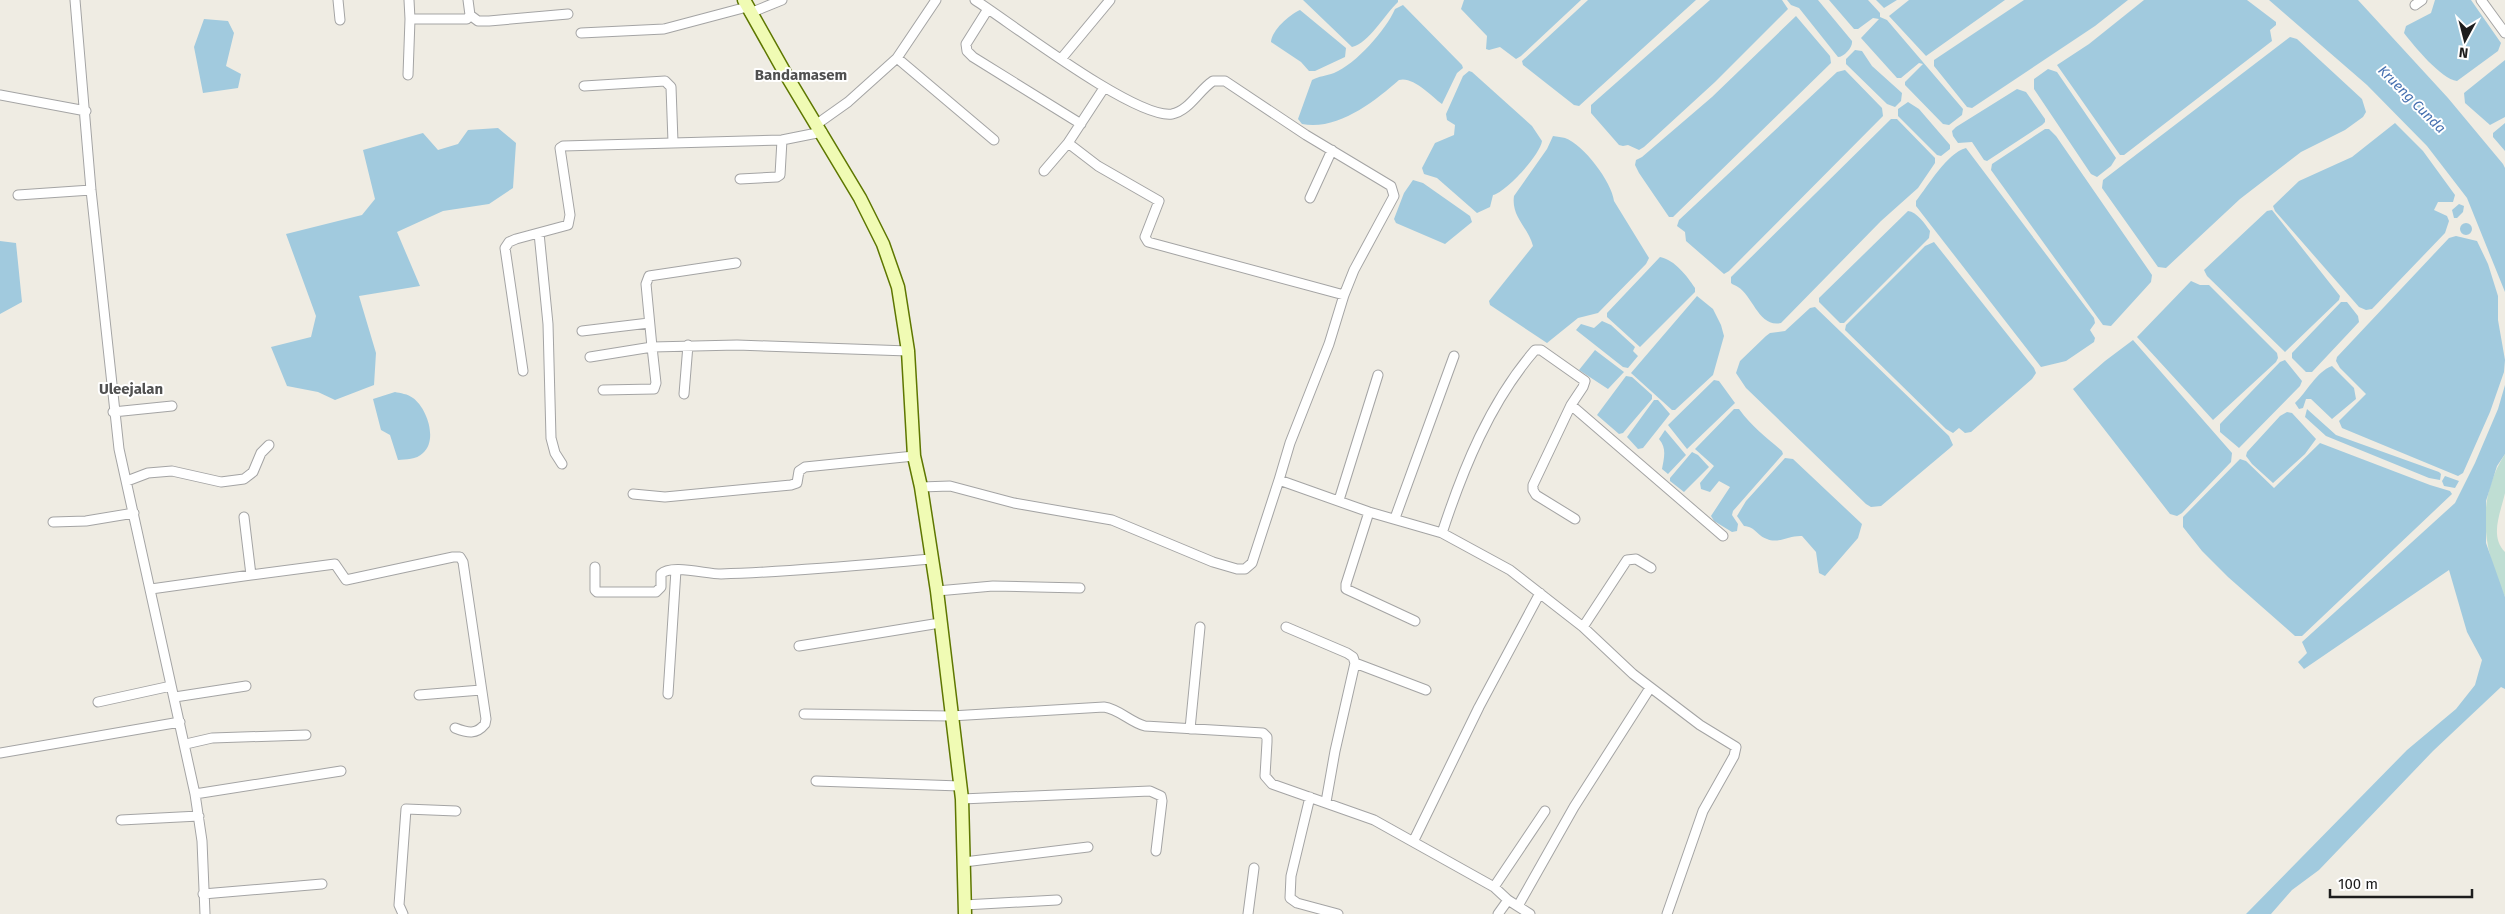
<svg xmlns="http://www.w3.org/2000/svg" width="2505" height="914" font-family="'Fira Sans',sans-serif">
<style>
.wetland{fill:#bfded3}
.water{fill:#a1cade}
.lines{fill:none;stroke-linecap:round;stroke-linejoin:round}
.street-casing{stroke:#a4a4a4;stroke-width:11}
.secondary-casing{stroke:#5e7701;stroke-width:15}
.street{stroke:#fff;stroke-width:9}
.secondary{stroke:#f0fbb4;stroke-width:12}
.labels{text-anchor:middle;stroke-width:4;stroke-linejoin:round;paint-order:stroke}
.water-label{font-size:14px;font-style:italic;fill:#4670b0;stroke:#fff}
.quarter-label{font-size:15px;font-weight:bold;fill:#505050;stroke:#fff}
</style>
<rect width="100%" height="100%" fill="#efece3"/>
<path class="wetland" d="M2505 454C2505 466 2505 481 2505 493 2501 512 2489 536 2505 552V597C2483 548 2475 502 2505 454Z"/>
<path class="water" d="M1303 0H1398V2C1385 14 1369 43 1352 47Z
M1464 0H1581L1521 56 1516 59 1500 47 1489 50 1486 49 1487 36 1461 9Z
M1588 0H1696L1579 106 1574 105 1523 65 1522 61Z
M1710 0H1782L1788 9 1715 82 1644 147 1639 150 1628 145 1623 146 1619 145 1591 113V105Z
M1787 0H1818L1852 41C1853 47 1844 57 1838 57L1799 8 1791 5Z
M1829 0H1868L1880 13V17L1887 20 1963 109 1962 115 1949 125 1943 124 1905 85V82L1923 64 1919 63 1901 78H1897L1861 38 1879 19 1873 18 1858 29H1854Z
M1876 0H1897L1884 8Z
M1909 0H2005L1926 56 1889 16Z
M2024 0H2128L2095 26 1972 108 1967 107 1934 66V60Z
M2144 0H2247L2276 22V25L2270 30 2272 41 2124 155H2120L2057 65 2089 44Z
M2269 0H2358L2448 98 2503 164 2505 168V292L2467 198 2427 146 2367 85Z
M2435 0H2471L2501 43 2498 51 2457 81C2441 79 2414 46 2404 33L2406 26 2431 13Z
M1403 5 1462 65 1463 68 1457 73 1442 104C1431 96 1413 76 1399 80 1374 102 1337 131 1302 124L1298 119 1312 80C1319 76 1326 76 1334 73 1356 64 1386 30 1395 9Z
M1300 10 1346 48 1345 57 1315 71H1309L1301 62 1271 42C1272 30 1289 15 1300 10Z
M1796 16 1830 56 1831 63 1673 217H1669L1639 173 1635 165 1636 160 1642 157 1712 97Z
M204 19 228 21 234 33 226 66 241 74 238 88 203 93 194 47Z
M2290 37 2297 39 2362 99 2366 112 2363 117 2345 130 2301 152 2240 199 2166 268 2158 267 2102 188 2103 180Z
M1855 50 1862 51 1872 66 1902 93 1901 101 1895 107 1887 104 1846 64V59Z
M2505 60V117L2490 125 2465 103 2464 93Z
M2048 69 2057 72 2116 158 2111 166 2097 177 2091 174 2034 89V79Z
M1845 70 1882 108 1883 116 1729 271 1724 274 1686 241 1685 232 1677 226 1679 220 1837 72Z
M1469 71 1472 72 1532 126 1542 141C1540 155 1506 192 1493 195L1490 207 1477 213 1437 178 1424 174 1422 168 1435 143 1454 135 1455 125 1447 120 1446 114 1463 76Z
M2017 89 2026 92 2045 119V122L2042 125 1987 161 1984 160 1972 142 1958 143 1953 136 1952 131 1956 127Z
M1908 102 1919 109 1950 145V149L1941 156 1937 155 1898 116V109Z
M1891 119H1897L1935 158V163L1918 188 1881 221 1781 323C1759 328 1753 296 1738 287 1735 285 1733 285 1731 283V277Z
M2395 123 2423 151 2455 195 2453 202H2438L2434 210 2447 216 2449 221 2445 233 2372 309 2366 310 2359 307 2275 211 2273 206 2299 181 2352 157Z
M2505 123V151L2493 137V133Z
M498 128 516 143 513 188 489 204 443 211 397 232 420 286 359 296 376 353 374 385 335 400 318 392 287 386 271 347 311 337 316 316 286 234 362 215 375 199 363 150 423 133 438 150 458 144 468 130Z
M2045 129H2049L2056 136 2152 275 2151 282 2111 326 2103 325 1991 170 1992 164Z
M1553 136C1557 137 1562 137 1565 138 1583 144 1612 182 1614 201L1649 258 1646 264 1598 313 1578 318 1547 343 1490 305 1489 301 1533 246C1528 227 1511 217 1514 196L1547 149Z
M1966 148 2094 318 2095 323 2090 330 2095 338 2094 342 2066 361 2041 367 1916 206V201C1928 186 1947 153 1966 148Z
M1413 180 1423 183 1470 216 1472 222 1445 244 1396 223 1394 219 1404 193Z
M2459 204 2464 206 2463 212 2457 218H2454L2452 210Z
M2272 210 2340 296 2339 300 2285 352 2207 276 2204 270 2267 211Z
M1908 211C1917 212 1925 224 1930 231L1929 238 1844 323H1840L1819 302V298Z
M2460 229a6 6 0 1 1 12 0a6 6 0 1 1-12 0Z
M2456 236 2477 241 2488 264 2498 296V320L2505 360 2504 372 2490 412 2463 473 2458 476 2342 428 2339 421 2366 394 2340 368 2336 361 2337 357 2449 238Z
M0 241 16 243 22 302 0 314Z
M1934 242 2034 368 2036 373 2032 379 1971 432 1965 433 1959 428 1953 433 1946 429 1845 330 1846 325 1925 246Z
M1660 257C1675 260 1687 276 1695 288V292L1640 347 1607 317V313Z
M2191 281 2200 285H2209L2277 353 2278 358 2276 362 2213 420 2137 337Z
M1697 296 1713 309 1721 325 1724 336 1713 375 1675 410H1672L1631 373Z
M2341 302H2347L2358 316 2359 322 2312 372H2306L2292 358V353Z
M1815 307 1949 436 1953 445 1950 448 1881 506 1871 507 1866 504 1746 388 1736 373 1740 361 1766 336 1770 333 1785 331 1810 308Z
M1602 321 1611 325 1635 347 1633 351 1638 356 1628 368 1623 367 1576 330 1581 324 1594 328Z
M2133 340 2232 453 2231 462 2182 513 2177 516 2170 514 2073 389 2105 361Z
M1595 350 1624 372 1608 389 1579 370Z
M2285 360 2302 381 2300 386 2239 448 2220 432V424L2280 362Z
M2332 366 2354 388 2356 399 2332 419 2311 399H2306L2303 408 2299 409 2295 403C2307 392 2316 372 2332 366Z
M1626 376 1632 377 1652 395V399L1623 433 1619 434 1597 415Z
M1714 380 1719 381 1735 403 1687 449 1668 425Z
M2505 385V454L2497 466 2486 501V543L2505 597V689L2501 687 2433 751 2319 870 2292 890 2271 914H2246L2407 750 2456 709 2475 685 2482 660 2467 632 2449 570 2307 667 2304 669 2298 662 2307 653 2302 642 2455 503 2475 463 2498 409Z
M395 392C400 393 408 394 413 398 427 408 438 440 423 453 416 460 406 459 398 460L390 435 381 430 373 399Z
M1654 400H1658L1670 414 1643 448 1638 449 1627 437Z
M1734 409H1739C1753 428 1765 436 1782 451L1783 454 1733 511 1732 515 1738 524 1737 531 1732 532 1714 521 1711 516 1730 487 1719 481 1710 492 1701 489 1700 483 1714 466 1695 449Z
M2307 409 2336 435 2439 472 2441 474 2440 480 2429 478 2326 436 2305 417Z
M2287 412 2292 413 2316 439 2305 454 2273 483 2252 464 2246 456 2247 452 2280 416Z
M1665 430 1686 455 1668 474 1662 469C1664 458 1667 448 1659 439Z
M2320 443 2430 485 2450 491 2452 494 2302 636H2295L2228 577 2202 551 2183 527V517L2240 459 2246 461 2274 488Z
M1692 452 1698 455 1709 467 1684 492 1670 481V478Z
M1785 458 1793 459 1862 524 1858 538 1825 576 1819 573 1816 552 1802 536C1790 535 1778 544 1767 539 1757 536 1756 527 1744 526L1737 516 1746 501Z
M2445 476 2459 481 2455 488 2444 486 2442 481Z"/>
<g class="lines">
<defs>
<path id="street" d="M75 0 91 190 119 449 195 794 202 841 205 914
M338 0 340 20
M409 0 410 19H467L470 15 468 0
M975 0C1011 23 1135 119 1172 114 1189 111 1199 90 1213 81H1225L1306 135 1391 186 1394 196 1354 270 1344 295 1329 344 1290 443 1279 480
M2481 0 2505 33
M2415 5 2422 0
M988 9 966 44 967 51 973 57 1081 124
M750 13 782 0
M470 15 478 21H489L568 14
M581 33 664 29 747 7
M897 58 994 140
M1061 59 1110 0
M408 75 410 19
M584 86 665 81 671 87 673 142
M1104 88 1068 143 1098 166 1159 201 1145 237 1148 242 1344 295
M0 95 86 111
M817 124 848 102 897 58 936 0
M1044 171 1068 143
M740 179 777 177 780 175 782 140
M18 195 91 190
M1310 198 1332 150
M539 233 548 324 551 438 555 453 562 464
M736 263 649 276 646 284 652 347 737 345 908 351
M582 331 649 323
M590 357 652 347 656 383 654 389 603 390
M523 371 505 248 509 242 516 239 568 225 570 215 560 148 563 146 782 140 822 132
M684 394 688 345
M1571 405 1723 536
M113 412 172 406
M127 481 148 473 172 471 221 482 244 479 253 472 261 453 269 445
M921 487 950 486 1014 503 1112 520 1213 562 1237 569H1245L1252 563 1279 480 1369 512 1442 533 1510 570 1583 627 1633 674 1700 725 1736 747 1734 756 1703 811 1667 914
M633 494 665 497 791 485 797 483 799 471 805 467 914 456
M1339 500 1378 375
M1369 512 1346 584V589L1415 621
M1395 518 1454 356
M53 522 86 521 134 513
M1442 533C1463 469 1490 402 1535 350H1541L1585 381 1583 387 1571 405 1533 485V490L1536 495 1575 519
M595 567V590L597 592H656L661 587V574C671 564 706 574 721 574 791 572 861 565 932 559
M251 575 335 564 346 580 453 557H460L463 562 486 719 485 724C476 735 468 733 455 728
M151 589 251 575 244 517
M937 591 993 586 1080 588
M1286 627 1347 653 1353 657 1355 663 1335 751 1326 802
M1583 627 1627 560 1636 559 1651 568
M799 646 940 623
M1355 663 1426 690
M668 694 676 570
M419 695 481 690
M175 697 246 686
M98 702 171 686
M804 714 951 716 1104 707C1119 709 1130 722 1145 726L1263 733 1267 737V742L1265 776 1272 784 1374 820 1494 887 1508 900 1530 914
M1190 729 1200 627
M186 744 212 738 306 735
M0 753 180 722
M816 781 960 786
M195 794 341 771
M1310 797 1291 876 1290 898 1297 903 1338 914
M962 799 1150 791 1161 796 1162 801 1156 851
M121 820 199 816
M1414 840 1479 707 1540 593
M964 862 1088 847
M1494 887 1545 811
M203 894 322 884
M964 905 1057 900
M1518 906 1574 807 1650 688
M403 914 399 905 406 809 456 811
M1248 914 1254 868
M1498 914 1508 900"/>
<path id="secondary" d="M744 0 785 73 860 198 883 244 898 287 908 351 914 456 921 487 937 591 962 799 965 914"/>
</defs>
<use href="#street" class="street-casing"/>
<use href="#secondary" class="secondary-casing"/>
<use href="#street" class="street"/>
<use href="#secondary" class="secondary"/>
</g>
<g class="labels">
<g class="water-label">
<text transform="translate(2412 99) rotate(45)" y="5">Krueng Cunda</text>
</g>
<g class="quarter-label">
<text x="801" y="80">Bandamasem</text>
<text x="131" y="394">Uleejalan</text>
</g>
</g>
<g transform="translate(2465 40) rotate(187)" stroke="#ffffff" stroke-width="4" paint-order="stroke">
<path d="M0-4L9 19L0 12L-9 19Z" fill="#1d1d1d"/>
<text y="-8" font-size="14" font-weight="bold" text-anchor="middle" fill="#1d1d1d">N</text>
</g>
<path d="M2330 889v8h142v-8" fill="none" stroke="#1d1d1d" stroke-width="2.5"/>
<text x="2338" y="889" font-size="15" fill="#1d1d1d" stroke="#ffffff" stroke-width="4" paint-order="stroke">100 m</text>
</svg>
